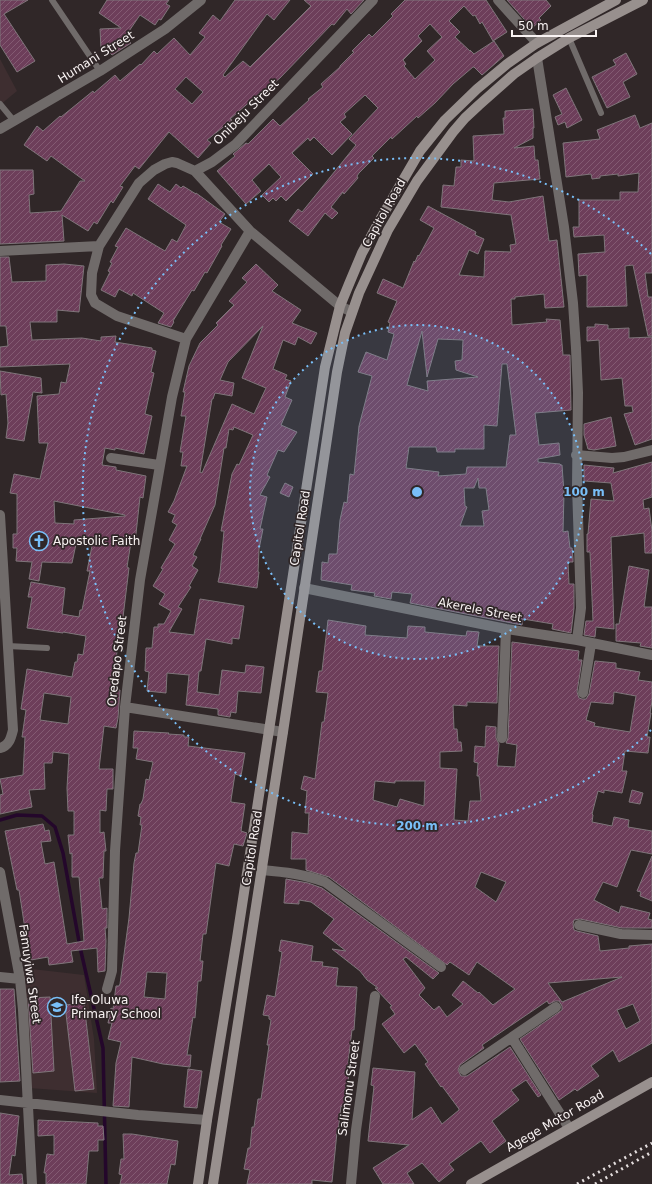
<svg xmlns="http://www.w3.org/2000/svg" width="652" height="1184" font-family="'DejaVu Sans',sans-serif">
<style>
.built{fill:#3e2e30}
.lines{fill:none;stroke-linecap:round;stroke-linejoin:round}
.stream{stroke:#24072b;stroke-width:3.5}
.building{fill:url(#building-hatch);stroke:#7f757a;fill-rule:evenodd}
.lane{stroke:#706b6a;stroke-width:6}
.street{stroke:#706b6a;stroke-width:10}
.secondary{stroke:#98908e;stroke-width:10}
.rail{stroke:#e4dede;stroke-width:3;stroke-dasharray:2 4;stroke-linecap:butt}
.ring{fill:none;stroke:#79bff8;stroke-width:2;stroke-dasharray:2 4}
.labels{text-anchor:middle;stroke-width:3.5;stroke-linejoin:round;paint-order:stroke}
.street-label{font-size:12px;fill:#f9f3f3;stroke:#302728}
.poi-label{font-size:12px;fill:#f9f3f3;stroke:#302728;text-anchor:start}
.centre{fill:#79bff8;stroke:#302728;stroke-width:2}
.ring-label{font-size:12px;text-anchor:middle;font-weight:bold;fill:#79bff8;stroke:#302728;stroke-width:3.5;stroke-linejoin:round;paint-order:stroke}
</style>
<defs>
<pattern id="building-hatch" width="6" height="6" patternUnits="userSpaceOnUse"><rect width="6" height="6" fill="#6d3e5a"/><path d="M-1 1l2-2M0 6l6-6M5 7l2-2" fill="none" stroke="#835a72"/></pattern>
</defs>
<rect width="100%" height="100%" fill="#302728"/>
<path class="built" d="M0 59 17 91 0 105Z
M23 968 84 975 94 1039 97 1093 29 1088Z"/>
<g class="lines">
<path class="stream" d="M0 820 17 815 42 816 55 827 63 853 80 947 103 1048 106 1184"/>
</g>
<path class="building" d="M0 0H28L4 14 35 61 17 72 0 45Z
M107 0H169L166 4 170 6 161 20 159 19 155 25 140 15 125 37 131 43 112 55 105 48 101 49 100 29 121 28 99 13Z
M235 0H290L274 20 267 14 223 75 225 77 243 61 250 67 311 6 304 0H364L351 14 347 9 334 25 332 24 280 78 262 93 261 92 230 119 232 120 207 140 211 143 198 158 169 132 139 169 135 166 120 186 123 187 113 203 111 201 97 224 94 222 88 231 62 215 64 241 0 244V170H33L34 194 29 195 30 213 61 211 80 181H85L51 156 47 161 24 145 37 126 43 131 60 116 61 117 93 91 94 93 115 75 120 81 140 64 141 65 154 51 157 54 174 38 190 55 205 37 199 33 213 15 220 21ZM186 77 203 92 192 104 175 89Z
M405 0H486L507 32 493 41 482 22 480 24 475 15 473 16 464 6 449 21 460 32 455 37 470 51V50L474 54 494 41 504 56 482 75 474 67H473L453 84 435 103 418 118 417 116 392 139 391 137 372 156 374 158 359 173 357 176 358 178 344 194 343 192 331 207 338 213 332 219 325 213 308 236 289 221 298 209 302 212 356 145 349 139 378 108 365 95 344 114 346 117 340 122 352 134 332 155 314 137 310 141 308 138 292 153 313 174 286 201 281 196 276 201 273 198 269 202 262 195 281 177 269 164 252 180 261 191 246 204 217 171 235 156 233 154 246 143 248 144 273 119 280 126 309 100 308 99 323 87 321 84 340 67V66L354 52 352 51 369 34 372 37 393 16 391 14ZM430 24 442 37 427 51 435 60 415 79 404 66 406 64 403 60 422 41 418 36Z
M507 0H546L551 6 539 18 541 20 532 28Z
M626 53 637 74 623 82 630 97 607 108 592 77 616 65 613 60Z
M566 88 582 120 567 128 565 122 558 125 555 117 562 114 553 95Z
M533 109 534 128H533V138L514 148 534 146 535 160H538L540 179 494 183 492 200 509 202 543 196 549 241 557 240 564 307 545 308 544 294 515 297V299H511L512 325 547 322 546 319 560 320 563 355H570L571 410 535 413 539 445 559 443 560 455 538 459V462L560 464 561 465H562L564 493 563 532 568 531 570 548H572L573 559V562H568L569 584H574V608L571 633 552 629 553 624 523 619 522 625 410 603 412 594 392 592 391 599 374 596 375 593 351 590 352 585 321 580 322 562 328 563 329 554H337L340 520 344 502 347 503 350 474 354 475 359 426 372 376 358 372 366 352 387 360 394 334 388 332 390 323 388 322 397 301 377 293 383 279 403 288 414 261 415 262 418 255 419 256 434 228 420 220 428 206 476 232 475 235 484 239 478 254 469 250 459 275 484 277 485 251 511 252 510 245 516 244 511 215 441 207 443 185 454 186 456 167H461V160L474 161 473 136 504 134 503 118H505V111ZM422 331 427 377 438 339 463 340 462 360 455 361 456 370 478 377 427 381 428 391 407 385ZM502 364H507L516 435H510L506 467H467L466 474 438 476 439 472 406 468 409 447H436L437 452H455V449H484V425L497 426ZM478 478 479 488H486L489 510 482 511 484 526H460L467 507 465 506 464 488H474Z
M635 115 640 128 652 123V273H645L648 297H652V336H648L633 265 625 266 627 306 587 307V275L579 276 578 254 605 252 604 235 574 237 573 227H579V200H620V192H638L639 173 618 176V174L600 176V178L592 179 591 174 566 177 563 143 600 139 597 130Z
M158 184 170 192 176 184 181 188 183 186 196 194V193L225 214 219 222 231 229 221 245 222 246 207 273 205 272 194 291 192 290 173 321 174 322 171 327 158 323 164 313 133 293 132 296 119 289 115 297 101 290 110 272 108 271 112 263 110 262 118 247 115 246 126 228 165 251 172 239 177 242 186 225 148 199Z
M0 257H9L12 282 46 281V265L64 264 84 266 79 312 57 310V322H30L32 340 82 338 101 341V337L116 336 115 342 152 348V350L156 351 151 372 154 373 145 414 152 416 144 454 115 448V450L105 448 102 465 116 467V470L146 476 143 498 140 497 135 543 131 542 127 567 129 568 124 609 120 641H118L116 661H117L112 689 120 690 118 718 116 728 104 726 99 769H113V789H107L106 811 100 810V833L104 832 106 851H104L103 878H99L102 909 107 908V928H105L106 941 105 971 98 972 97 948 71 951 73 962 49 965 48 957 31 960 28 942H27L19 890H17L5 831 43 824 45 831 49 830 51 841 41 842 45 864 54 862 67 944 84 941 79 877H72V853L70 854 68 835H74V811H68L67 788 69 754 53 752 52 763H44L45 789 29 790 32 807 0 814V795L3 794 0 779 23 775 25 737H22L26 710 21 709 27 669 72 677 75 662H77L78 654 83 655 86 636 63 632V633L27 628 32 597H28L31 582 65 588 62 614 79 617 80 610H82L90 571H87L92 546 76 544 72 563 42 562 39 581 29 579 32 562 16 561 17 548H13V534H17V494L10 493 14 474 40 479 48 443H39L37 396 59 394 61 382 66 383 70 364 0 367V347L8 346 6 326H0ZM54 501 125 515V516L74 520V524L55 523ZM44 693 71 697 68 724 40 720Z
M256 264 278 285 272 291 301 310 292 323 317 333 311 344 298 337 295 345 283 340 273 369 287 375 285 379 291 381 285 397 292 400 281 425 297 432 284 452 278 450 267 475 270 477 260 495 267 497 260 529H263L259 549 258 572H259L257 588 218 582 220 573 224 531H221L232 474 237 464 239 465 253 435 234 427 233 430 229 429 226 448H224L215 505 200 539H201L193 555 197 557 192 566 198 570 189 586 191 587 178 607 182 609 169 632 194 635 200 599 244 606 239 639 232 638V644L206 639 201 671H199L197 692 219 695 222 670 245 673 246 665 264 667 261 693 238 691 236 713 231 712 230 717 218 715V709L186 705 189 675 167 673 166 693 147 691 149 672 145 671 146 648H152L154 627H158V624H164L171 611 159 604 165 594 153 586 163 569 161 568 175 544 169 540 177 525 172 522 175 515 168 512 174 501 187 466H181L183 452H180L186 416H181L185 392H183L189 366 200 343 218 325 216 323 234 305 229 301 247 282 242 278ZM263 326 242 378 266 388 254 414 232 404 202 473 200 472 212 399H213L215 393 232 396 234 383 220 380 228 362Z
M595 324 608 325V329L629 328V338L652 337V439L635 445 624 414 633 412 632 406H625L622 378 601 380 599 340 587 341V327H595Z
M0 371 41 378 42 393 33 392 24 441 6 438 8 423 6 394 1 395Z
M611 417 616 446 594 450 588 449 584 435V424Z
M652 462V497L643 500 644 509 649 508 652 531V553H645L644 533 611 537 614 629 596 627 595 637 584 635 586 621H593L590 552H587V534H588L591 499 614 501 611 483 584 481V465L614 468 613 473Z
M285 483 293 487 289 497 280 493Z
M629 566 649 570 644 607H652V648L640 646 641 643 616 641V624H619Z
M328 620 366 626 365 635 407 638 408 626 425 627V632L466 636 467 631 479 632 477 646H499L497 703 467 702V706L453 705 454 729H457L458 742H461L462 751 440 752V768L457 769 454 820 468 821 470 801H481L479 776H477L478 763 474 762 475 746 485 747 486 726 496 727V738L499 744 497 766 515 767 517 745 506 743 508 738 512 642 579 651 578 660H582L577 692 579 698 582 699H586L589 694 595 661 616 663V668L640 672 638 680 652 682V701L650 713H651L647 737H650L648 753 625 751 622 771H627L622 793 604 790V793L598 791 592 814 593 815 592 822 612 826 614 817 629 820 628 827 652 831V854L631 850 617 887 603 882 594 900 619 913 621 906 650 913 648 919 652 920V928H622L580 919 574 920 573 924 574 930 577 931 598 936 600 951 629 948V946L652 944V1043L619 1062 613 1050 591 1066 599 1076 577 1091 575 1089 559 1100 520 1039 562 1010V1006L559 1001H555L549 1004 547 1001 482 1045 484 1048 460 1065 458 1070 461 1076H467L510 1047 541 1095 538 1097 526 1080 511 1090 519 1100 492 1121 506 1141 490 1153 481 1141 449 1164 454 1170 439 1182 422 1163 407 1173 414 1184H383L373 1168 409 1145 368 1141 374 1086 371 1085 373 1068 415 1072 412 1120 431 1107 442 1124 459 1110V1109L442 1086 441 1087 425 1064 428 1062 415 1044 404 1053 382 1024 395 1014 390 1007 392 1006 375 988H378L367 980 360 971 332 949 346 951 323 933 334 919 311 902 299 900V904L284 903 286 879 308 883 322 888 439 973 433 979 406 957 403 959 425 988 419 995 434 1010 439 1006 447 1017 463 1004 452 995 463 981 478 993 479 992 493 1005 515 989 477 962 469 975 450 962 447 965 329 877 306 870V859H291L292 832 308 834 309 813H305L307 791 301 789 304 776 315 779 322 722H324L328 693 316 692 319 671H322ZM614 692 636 696 630 732 594 726 595 723 586 720 591 702 613 704ZM375 781 395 783V781H425L424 806 400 799 397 807 373 800ZM481 872 506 882 496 902 475 887ZM622 977 562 1002 548 983ZM633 1004 640 1021 626 1029 617 1010Z
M134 731 169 733 168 734 184 735V737H189L188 746 245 753 241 776 235 774 231 800V802L245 804 241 831 247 833 243 846 234 844 229 866 216 863 206 934H203L200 961H203L201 981H198L195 1018 193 1017 187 1055H191L190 1067 163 1064 132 1057 129 1107 113 1106 116 1063 121 1042 108 1039 112 1023H108L111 1008 113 1009 116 986H119L120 984 129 918 134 863 136 853H138L142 825H140L141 817 138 816 140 804H141L143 799 146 779 149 780 153 762 136 759 138 748H133ZM147 972 167 973 165 999 144 997Z
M632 790 643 793 640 804 629 802Z
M652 856V901L640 896 641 892 637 891Z
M281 940 313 946 311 961 323 962 322 966 338 968 336 986 357 987 354 1030H352L348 1063H350L348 1082H347L344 1107 341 1106 338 1132H337L332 1182 312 1180V1184H247L250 1170 244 1169 248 1148H250L252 1127H254L258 1099H261L269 1045H267L271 1020 269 1019V1016L263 1015 267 995 275 997 282 952 279 951Z
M0 989H14L20 1081 0 1082Z
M50 997 54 1071 33 1073 28 998Z
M84 1003 94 1089 75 1091 65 1005Z
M188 1069 202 1071 197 1108 184 1107Z
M0 1113 19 1116 15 1156 12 1155 9 1175 22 1174 23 1184H0Z
M38 1120 98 1123V1126H103L104 1140H98V1151H89L86 1184H46V1173H44L47 1154 54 1155V1135L38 1136Z
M123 1134H132L178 1141 175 1165 171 1164 167 1184H120L122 1175 119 1174 121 1159H124Z"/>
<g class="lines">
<path class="lane" d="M52 0 100 71
M569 38 601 113
M0 104 14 121
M8 646 47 648"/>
<path class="street" d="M498 0 537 43
M537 58 564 227 573 303 576 348 578 393 577 486 581 608 577 640
M0 129 100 71 165 29 201 0
M195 171 212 162 236 144 373 0
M0 251 99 246
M186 339 117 316 95 303 91 295 92 273 99 246 139 183 154 170 165 164 172 162 177 163 195 171 250 231 340 306 352 312
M576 455 612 458 624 457 652 450
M111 458 159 465
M0 515 13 730C11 738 9 746 0 748
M304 588 506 629 577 640 652 655
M583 693 591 644
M125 707 283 732
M502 738 506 629
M262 870C284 872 304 874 325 882L441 967
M0 872 20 979 23 1010 32 1184
M579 925 621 934 652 935
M0 977 20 979
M107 989 112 971 115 851 125 707 140 580 172 397 186 339 250 231
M512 1038 569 1128
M464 1070 556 1007
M0 1100 138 1115 207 1120
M351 1184 356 1130 375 996"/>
<path class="secondary" d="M198 1184 207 1120 237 938 325 367 340 306 349 284 362 253 381 218 420 151 445 120 477 89 507 64 537 43 616 0
M213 1184 283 732 337 372 345 333 359 293 388 230 417 181 453 132 465 118 479 105 514 74 537 58 569 38 643 0
M471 1184 652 1082"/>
<path class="rail" d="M577 1184 652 1143
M595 1184 652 1152"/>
</g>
<circle cx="417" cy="492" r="167" fill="#79bff8" fill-opacity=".12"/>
<g class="ring">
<circle cx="417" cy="492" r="167"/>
<path d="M651 730A334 334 0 1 1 651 254"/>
</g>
<defs>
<symbol id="church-ring" viewBox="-11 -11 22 22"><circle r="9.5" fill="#302728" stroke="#79bff8" stroke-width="1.5"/><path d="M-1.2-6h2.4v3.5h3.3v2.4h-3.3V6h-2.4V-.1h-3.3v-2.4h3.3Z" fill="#79bff8"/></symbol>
<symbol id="school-ring" viewBox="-11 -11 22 22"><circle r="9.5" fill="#302728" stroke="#79bff8" stroke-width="1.5"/><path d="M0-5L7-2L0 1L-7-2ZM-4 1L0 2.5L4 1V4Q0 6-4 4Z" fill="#79bff8"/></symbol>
</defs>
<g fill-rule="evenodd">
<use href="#church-ring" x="28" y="530" width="22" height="22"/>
<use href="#school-ring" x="46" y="996" width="22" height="22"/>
</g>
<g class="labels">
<g class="street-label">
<text transform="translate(96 57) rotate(-32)" y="4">Humani Street</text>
<text transform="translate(246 112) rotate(-45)" y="4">Onibeju Street</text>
<text transform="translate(384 213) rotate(-61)" y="4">Capitol Road</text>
<text transform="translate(300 528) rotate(-81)" y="4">Capitol Road</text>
<text transform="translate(480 610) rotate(11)" y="4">Akerele Street</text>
<text transform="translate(117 661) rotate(-83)" y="4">Oredapo Street</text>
<text transform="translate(252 848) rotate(-81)" y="4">Capitol Road</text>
<text transform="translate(30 974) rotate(82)" y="4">Famuyiwa Street</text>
<text transform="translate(349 1088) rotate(-82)" y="4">Salimonu Street</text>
<text transform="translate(555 1121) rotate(-30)" y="4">Agege Motor Road</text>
</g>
<g class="poi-label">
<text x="53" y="545">Apostolic Faith</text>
<text x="71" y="1004">Ife-Oluwa<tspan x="71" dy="14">Primary School</tspan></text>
</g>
</g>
<circle cx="417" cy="492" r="6" class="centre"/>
<g class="ring-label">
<text x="584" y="496">100 m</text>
<text x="417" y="830">200 m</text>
</g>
<path d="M512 30v6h84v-6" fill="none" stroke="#f9f3f3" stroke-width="2"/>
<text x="518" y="30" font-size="12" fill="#f9f3f3" stroke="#302728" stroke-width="3" paint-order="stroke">50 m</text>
</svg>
